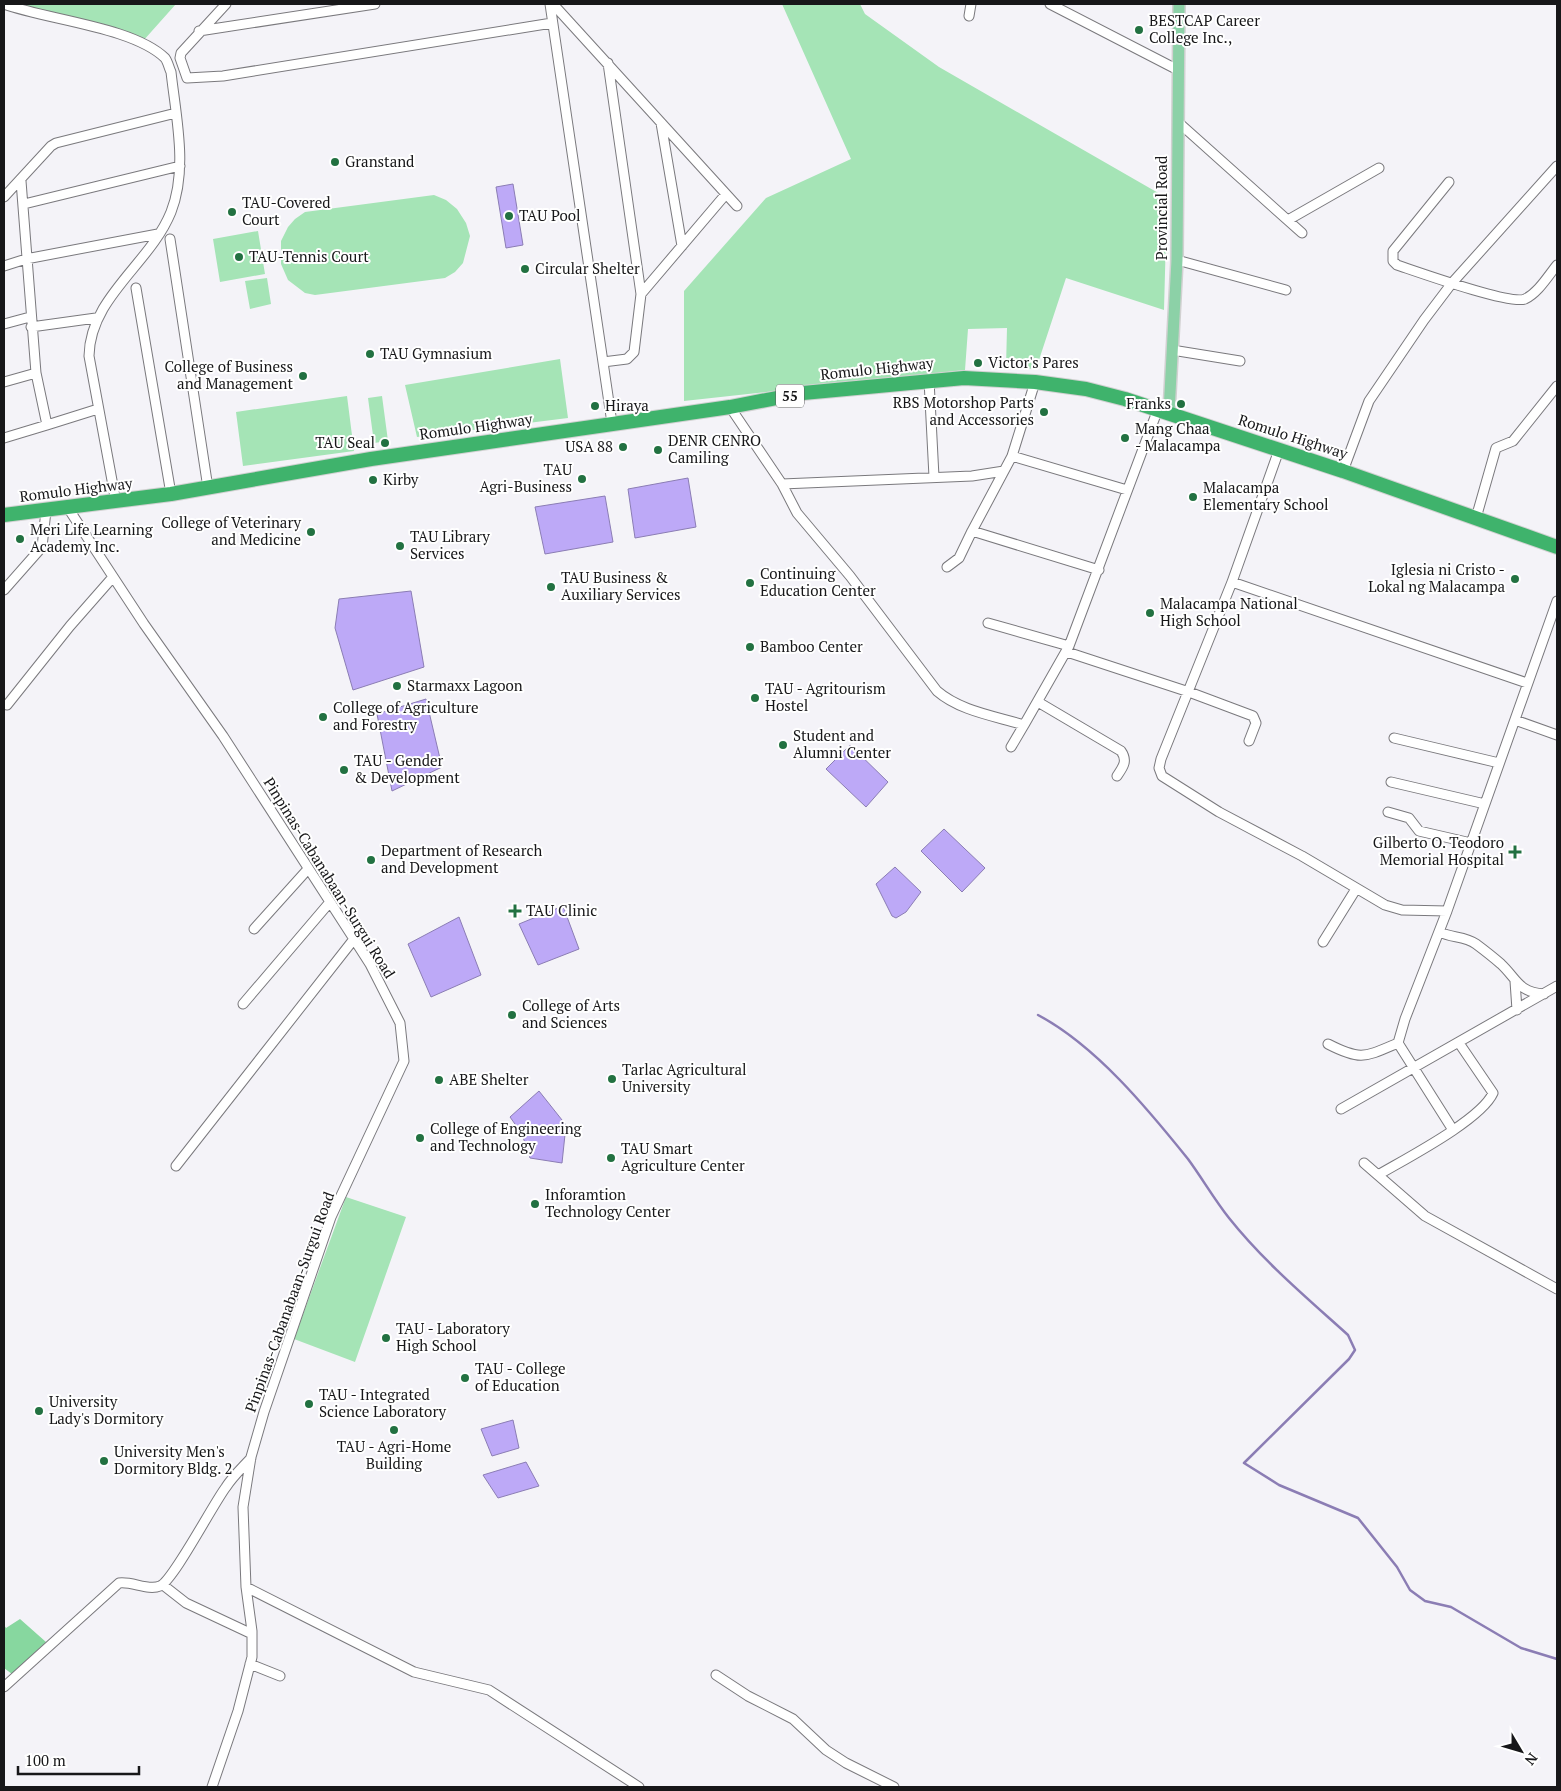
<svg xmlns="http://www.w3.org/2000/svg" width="1561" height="1791" font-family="'PT Serif',serif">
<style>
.green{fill:#a5e4b6}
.forest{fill:#87d79f}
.water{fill:#bda9f7;stroke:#8b7db4}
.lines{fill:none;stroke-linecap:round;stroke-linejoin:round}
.stream{stroke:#8b7db4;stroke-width:2.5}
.minor-casing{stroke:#7a797d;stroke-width:11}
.major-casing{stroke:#d1d1d1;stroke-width:14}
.highway-casing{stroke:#d1d1d1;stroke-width:16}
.minor{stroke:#fff;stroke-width:9}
.major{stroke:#8cd1a7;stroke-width:11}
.highway{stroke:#3fb36c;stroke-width:14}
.poi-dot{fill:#227141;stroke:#fff;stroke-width:2}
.labels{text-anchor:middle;stroke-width:4;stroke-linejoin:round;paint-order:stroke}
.shield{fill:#fff;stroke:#5d5d5e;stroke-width:1}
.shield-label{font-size:14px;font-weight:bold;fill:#171719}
.poi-label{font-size:15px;fill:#171719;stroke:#fff;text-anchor:start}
.street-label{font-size:15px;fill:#171719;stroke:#fff}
</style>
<rect width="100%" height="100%" fill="#f4f3f8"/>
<path class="green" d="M20 4H176L143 41 121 30 18 6Z
M782 4H860L865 14 939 67 1167 198 1164 310 1066 278 1036 369 1006 367 1007 328 968 329 965 370 684 401V291L766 198 851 159Z
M434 195 446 200 457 209 466 223 470 236 463 263 455 272 445 278 315 295 305 293 288 280 281 264V241L288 227 295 219 305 212Z
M258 231 265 274 220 282 213 239Z
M267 278 271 304 250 309 245 281Z
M560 359 568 418 417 437 405 385Z
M347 396 354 451 243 466 236 412Z
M382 396 388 441 374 443 368 398Z
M346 1197 406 1217 355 1362 294 1339Z"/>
<path class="forest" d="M20 1619 46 1642 12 1674 4 1668V1625L6 1628Z"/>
<path class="water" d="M513 184 523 245 506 248 496 187Z
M688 478 696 527 635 538 628 489Z
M605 496 613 542 545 554 535 507Z
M411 591 424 667 353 690 335 628 339 599Z
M426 699 442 767 392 791 377 714Z
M850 745 888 782 866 807 826 769Z
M944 829 985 868 962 892 921 851Z
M895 867 921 892 906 912 896 918 892 916 876 884Z
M563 906 579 949 538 965 519 924Z
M459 917 481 975 431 997 408 944Z
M539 1091 566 1125 562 1163 530 1158 522 1134 510 1117Z
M513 1420 519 1448 492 1456 481 1429Z
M526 1462 539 1486 498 1498 483 1475Z"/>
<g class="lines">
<path class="stream" d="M1038 1015C1096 1046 1147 1108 1188 1159 1202 1178 1214 1199 1229 1218 1264 1262 1307 1298 1348 1335L1355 1350 1349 1359 1244 1463 1279 1485 1358 1518 1397 1567 1410 1590 1425 1601 1451 1607 1521 1648 1557 1659"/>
<defs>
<path id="minor" d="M4 4C48 20 133 27 165 58 168 62 169 68 171 72 176 117 188 169 171 212 150 264 90 297 89 356L116 502
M226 4 181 53 180 58 187 78 223 76 552 23
M550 4 612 423
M553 4 737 206
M1050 4 1178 70
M969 16 971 4
M199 31 375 4
M1178 122 1302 233
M661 123 682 246
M1449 182 1393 251V261L1397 265C1418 272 1510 305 1525 299 1538 293 1548 276 1557 265
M4 197 51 146 56 143 176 113
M24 204 180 166
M1288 220 1379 168
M170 239 208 488
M1177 260 1286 290
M4 266 26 259 158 234
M136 288 171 494
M641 294 726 194
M4 324 30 317
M31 327 96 318
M1172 350 1240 361
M603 362 627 359 634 352 641 294 608 63
M929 380 934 477
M4 382 36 373
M730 407 782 484 797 513 850 576 937 691C960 711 995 716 1024 725L1069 646 1158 409
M47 425 98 409
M4 438 47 425 36 373 21 181
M1279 450 1232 582 1161 759 1159 768 1162 776 1219 812 1302 856 1385 905 1402 910 1447 911
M1012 456 1127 490
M1343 471 1369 401 1424 320 1452 283 1557 166
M782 484 972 476 1004 471
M68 508 144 624 223 736 354 939 370 964 400 1023 404 1061 331 1217 264 1412 251 1457 243 1507 246 1587 252 1631V1657L238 1711 212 1787
M1476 518 1496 448 1513 441 1557 386
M972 531 1099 570
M947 567 959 558 972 531 1012 456 1035 382
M1232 582 1527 683
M4 590 42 547 46 511
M988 623 1069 646
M1067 652 1189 692 1253 716 1256 723 1249 741
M1038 702 1121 751C1128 761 1123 767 1117 776
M7 705 70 626 113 577
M1515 720 1557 735
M1394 738 1499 763
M1011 747 1024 725
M1391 782 1485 804
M1388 812 1409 818 1419 831 1471 843
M254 929 308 869
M1440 932C1451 938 1465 936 1476 944 1484 950 1493 957 1501 964 1517 979 1518 992 1544 994
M1323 942 1356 889
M1515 981 1517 1010
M243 1004 330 902
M1398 1043 1453 1130
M1328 1044C1361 1061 1365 1057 1398 1043L1405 1019 1447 911 1557 601
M1341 1109 1557 986
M1364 1163 1425 1216 1557 1289
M176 1166 354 939
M1378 1175C1405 1159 1481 1120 1493 1093L1459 1043
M163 1585 186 1603 252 1634
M246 1587 414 1672 489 1690 639 1787
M250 1664 280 1676
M716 1675 748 1696 793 1719 826 1750 846 1763 894 1787
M4 1687 119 1583C132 1581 148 1591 160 1586 173 1581 213 1504 226 1487 233 1476 243 1467 251 1458"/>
<path id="major" d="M1169 412 1177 260 1179 4"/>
<path id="highway" d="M4 515 171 494 371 459 730 407 803 393 964 378 1035 382 1086 389 1125 399 1343 471 1557 547"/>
</defs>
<use href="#minor" class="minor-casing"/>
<use href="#major" class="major-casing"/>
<use href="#highway" class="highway-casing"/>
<use href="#minor" class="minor"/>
<use href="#major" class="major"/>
<use href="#highway" class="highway"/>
</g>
<g class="poi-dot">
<circle cx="1139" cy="30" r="5"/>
<circle cx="335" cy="162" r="5"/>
<circle cx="232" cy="212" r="5"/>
<circle cx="509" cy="216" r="5"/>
<circle cx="239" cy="257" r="5"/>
<circle cx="525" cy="269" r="5"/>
<circle cx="370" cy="354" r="5"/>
<circle cx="978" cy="363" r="5"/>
<circle cx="303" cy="376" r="5"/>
<circle cx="1181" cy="404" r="5"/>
<circle cx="595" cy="406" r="5"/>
<circle cx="1044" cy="412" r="5"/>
<circle cx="1125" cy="438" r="5"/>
<circle cx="385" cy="443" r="5"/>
<circle cx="623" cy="447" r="5"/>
<circle cx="658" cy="450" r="5"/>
<circle cx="582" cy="479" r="5"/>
<circle cx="373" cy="480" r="5"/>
<circle cx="1193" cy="497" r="5"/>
<circle cx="311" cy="532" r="5"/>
<circle cx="20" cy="539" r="5"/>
<circle cx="400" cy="546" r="5"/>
<circle cx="1515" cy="579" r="5"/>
<circle cx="750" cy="583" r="5"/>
<circle cx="551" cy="587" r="5"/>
<circle cx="1150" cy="613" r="5"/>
<circle cx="750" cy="647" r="5"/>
<circle cx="397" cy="686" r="5"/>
<circle cx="755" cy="698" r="5"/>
<circle cx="323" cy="717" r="5"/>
<circle cx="783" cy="745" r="5"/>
<circle cx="344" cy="770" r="5"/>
<path d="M1512.5 844.5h5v5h5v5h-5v5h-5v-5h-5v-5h5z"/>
<circle cx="371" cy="860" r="5"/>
<path d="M512.5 903.5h5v5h5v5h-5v5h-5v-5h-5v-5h5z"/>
<circle cx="512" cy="1015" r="5"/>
<circle cx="612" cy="1079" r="5"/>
<circle cx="439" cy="1080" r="5"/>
<circle cx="420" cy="1138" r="5"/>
<circle cx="611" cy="1158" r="5"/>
<circle cx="535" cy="1204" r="5"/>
<circle cx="386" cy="1338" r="5"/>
<circle cx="465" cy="1378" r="5"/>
<circle cx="309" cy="1404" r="5"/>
<circle cx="39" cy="1411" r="5"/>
<circle cx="394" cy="1430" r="5"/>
<circle cx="104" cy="1461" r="5"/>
</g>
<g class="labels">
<rect class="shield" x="776" y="384.5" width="28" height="23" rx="4"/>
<g class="shield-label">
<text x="790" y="401">55</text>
</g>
<g class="poi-label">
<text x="1149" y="26">BESTCAP Career<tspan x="1149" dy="17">College Inc.,</tspan></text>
<text x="345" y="167">Granstand</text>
<text x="242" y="208">TAU-Covered<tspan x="242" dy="17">Court</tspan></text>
<text x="519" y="221">TAU Pool</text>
<text x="249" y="262">TAU-Tennis Court</text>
<text x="535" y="274">Circular Shelter</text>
<text x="380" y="359">TAU Gymnasium</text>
<text x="988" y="368">Victor's Pares</text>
<text x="293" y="372" text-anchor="end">College of Business<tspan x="293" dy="17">and Management</tspan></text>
<text x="1034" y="408" text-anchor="end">RBS Motorshop Parts<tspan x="1034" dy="17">and Accessories</tspan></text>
<text x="1171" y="409" text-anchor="end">Franks</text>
<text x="605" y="411">Hiraya</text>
<text x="1135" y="434">Mang Chaa<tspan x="1135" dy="17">- Malacampa</tspan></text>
<text x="668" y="446">DENR CENRO<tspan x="668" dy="17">Camiling</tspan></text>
<text x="375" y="448" text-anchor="end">TAU Seal</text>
<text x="613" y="452" text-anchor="end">USA 88</text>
<text x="572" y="475" text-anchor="end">TAU<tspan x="572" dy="17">Agri-Business</tspan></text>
<text x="383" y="485">Kirby</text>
<text x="1203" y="493">Malacampa<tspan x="1203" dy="17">Elementary School</tspan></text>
<text x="301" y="528" text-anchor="end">College of Veterinary<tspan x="301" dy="17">and Medicine</tspan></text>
<text x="30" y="535">Meri Life Learning<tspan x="30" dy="17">Academy Inc.</tspan></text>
<text x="410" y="542">TAU Library<tspan x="410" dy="17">Services</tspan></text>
<text x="1505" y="575" text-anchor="end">Iglesia ni Cristo -<tspan x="1505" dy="17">Lokal ng Malacampa</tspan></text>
<text x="760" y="579">Continuing<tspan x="760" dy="17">Education Center</tspan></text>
<text x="561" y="583">TAU Business &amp;<tspan x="561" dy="17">Auxiliary Services</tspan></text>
<text x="1160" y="609">Malacampa National<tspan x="1160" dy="17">High School</tspan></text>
<text x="760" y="652">Bamboo Center</text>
<text x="407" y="691">Starmaxx Lagoon</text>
<text x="765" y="694">TAU - Agritourism<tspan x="765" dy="17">Hostel</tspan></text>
<text x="333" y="713">College of Agriculture<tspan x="333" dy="17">and Forestry</tspan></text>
<text x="793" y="741">Student and<tspan x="793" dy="17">Alumni Center</tspan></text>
<text x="354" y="766">TAU - Gender<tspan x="354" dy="17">&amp; Development</tspan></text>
<text x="1504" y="848" text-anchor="end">Gilberto O. Teodoro<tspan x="1504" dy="17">Memorial Hospital</tspan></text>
<text x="381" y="856">Department of Research<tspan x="381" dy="17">and Development</tspan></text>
<text x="526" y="916">TAU Clinic</text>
<text x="522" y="1011">College of Arts<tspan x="522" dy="17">and Sciences</tspan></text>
<text x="622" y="1075">Tarlac Agricultural<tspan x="622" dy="17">University</tspan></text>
<text x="449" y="1085">ABE Shelter</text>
<text x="430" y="1134">College of Engineering<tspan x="430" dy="17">and Technology</tspan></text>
<text x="621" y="1154">TAU Smart<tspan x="621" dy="17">Agriculture Center</tspan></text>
<text x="545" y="1200">Inforamtion<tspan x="545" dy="17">Technology Center</tspan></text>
<text x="396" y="1334">TAU - Laboratory<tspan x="396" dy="17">High School</tspan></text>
<text x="475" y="1374">TAU - College<tspan x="475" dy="17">of Education</tspan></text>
<text x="319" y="1400">TAU - Integrated<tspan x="319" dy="17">Science Laboratory</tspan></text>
<text x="49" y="1407">University<tspan x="49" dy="17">Lady's Dormitory</tspan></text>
<text x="394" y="1452" text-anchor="middle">TAU - Agri-Home<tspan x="394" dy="17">Building</tspan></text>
<text x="114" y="1457">University Men's<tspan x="114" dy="17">Dormitory Bldg. 2</tspan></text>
</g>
<g class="street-label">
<text transform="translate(1162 208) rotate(-90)" y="5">Provincial Road</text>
<text transform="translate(877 369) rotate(-6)" y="5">Romulo Highway</text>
<text transform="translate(476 427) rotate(-8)" y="5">Romulo Highway</text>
<text transform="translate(1293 437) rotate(18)" y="5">Romulo Highway</text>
<text transform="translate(76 490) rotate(-7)" y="5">Romulo Highway</text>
<text transform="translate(329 878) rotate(58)" y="5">Pinpinas-Cabanabaan-Surgui Road</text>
<text transform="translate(290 1302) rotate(-70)" y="5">Pinpinas-Cabanabaan-Surgui Road</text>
</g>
</g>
<rect width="1561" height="1791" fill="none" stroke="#171719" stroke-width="10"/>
<g transform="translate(1521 1751) rotate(128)" stroke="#ffffff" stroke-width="4" paint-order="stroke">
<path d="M0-4L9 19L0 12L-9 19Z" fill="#171719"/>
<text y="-8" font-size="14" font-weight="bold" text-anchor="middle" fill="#171719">N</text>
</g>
<path d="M18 1766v8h121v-8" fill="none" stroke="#171719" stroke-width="2.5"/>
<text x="25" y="1766" font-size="15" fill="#171719" stroke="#ffffff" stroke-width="4" paint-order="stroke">100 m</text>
</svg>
